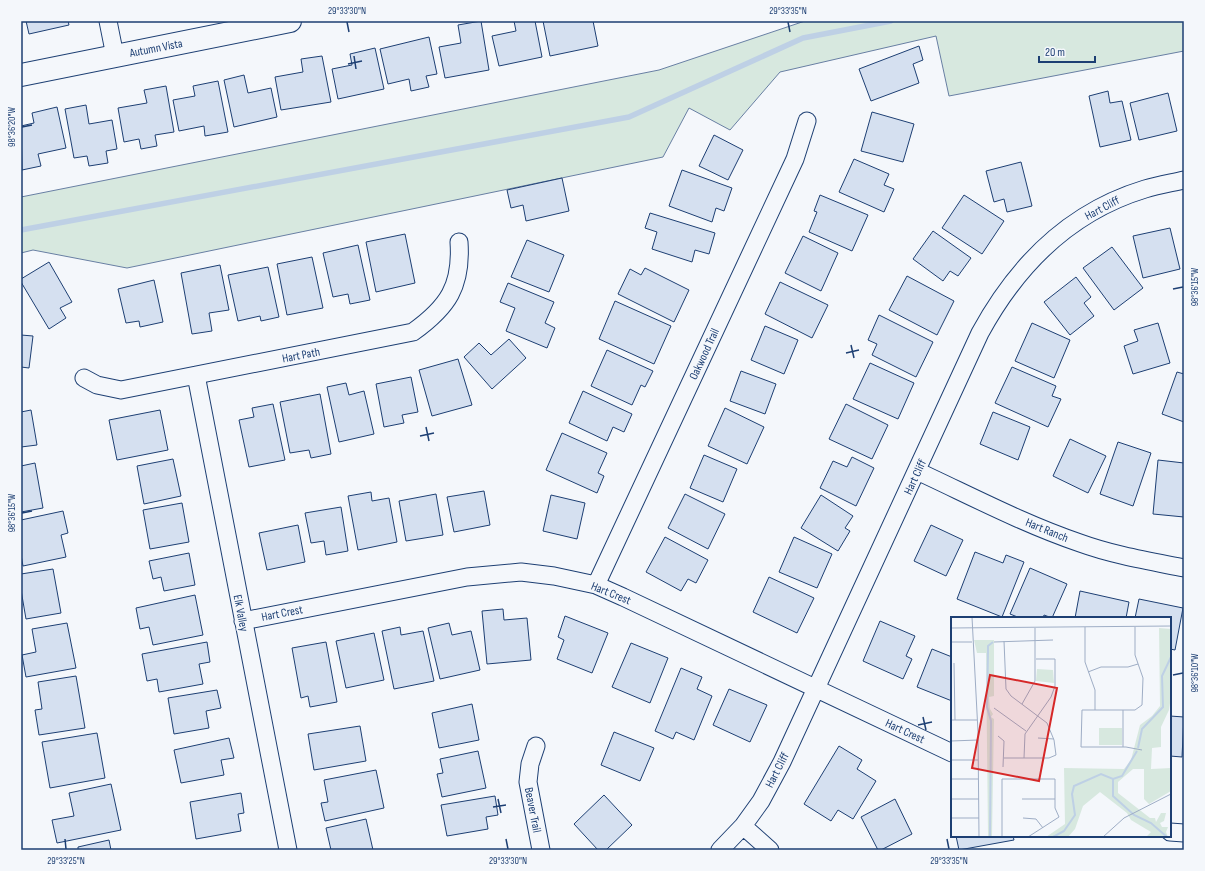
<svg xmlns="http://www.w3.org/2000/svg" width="1205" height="871" font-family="'Sofia Sans Condensed',sans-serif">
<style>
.green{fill:#d7e8df;stroke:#687fa3}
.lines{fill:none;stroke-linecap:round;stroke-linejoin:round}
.stream{stroke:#bed0e5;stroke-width:5.5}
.building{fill:#d5e0f0;stroke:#1d3f73}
.street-casing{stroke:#1d3f73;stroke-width:19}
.secondary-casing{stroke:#1d3f73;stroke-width:24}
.street{stroke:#f4f7fb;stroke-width:17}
.secondary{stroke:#f4f7fb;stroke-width:22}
.ticks{fill:none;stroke:#1d3f73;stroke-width:1.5}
.labels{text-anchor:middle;stroke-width:3;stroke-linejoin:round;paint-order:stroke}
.street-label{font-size:12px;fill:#1d3f73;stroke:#f4f7fb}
.inset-river{fill:none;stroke:#bed0e5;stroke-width:2}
.inset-road{fill:none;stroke:#9eadc5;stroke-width:1}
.view{fill:#d62828;fill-opacity:0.15;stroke:#d62828;stroke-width:2}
.inset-edge{fill:none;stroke:#1d3f73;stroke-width:2}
.neatline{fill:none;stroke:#1d3f73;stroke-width:1.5}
.ticks-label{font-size:10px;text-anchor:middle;fill:#1d3f73}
</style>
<rect width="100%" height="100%" fill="#f4f7fb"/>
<path class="green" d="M805 21H1184V51L949 96 936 36 780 72 730 130 689 108 663 157 127 268 33 250 21 253V197L659 70Z"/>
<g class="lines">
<path class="stream" d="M21 230 629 117 803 38 891 21"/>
</g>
<path class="building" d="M26 21H68L69 25 29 34Z
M481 21 489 70 445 78 439 47 461 43 458 25Z
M514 21H535L542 57 499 66 492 36 516 31Z
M543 21H593L598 46 550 56Z
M429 37 437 74 426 76 429 87 411 91 409 79 388 84 380 49Z
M919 46 923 60 913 64 919 83 871 101 859 69Z
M375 48 384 89 338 99 332 69 352 65 350 54Z
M322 56 331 102 281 110 275 77 303 72 301 59Z
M244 75 248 93 271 88 277 117 234 127 224 80Z
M218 81 228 132 205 136 204 126 179 131 173 100 195 96 193 86Z
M166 86 174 132 155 135 157 146 141 149 139 139 124 142 118 108 147 103 144 90Z
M1108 91 1110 103 1122 101 1131 140 1100 147 1089 96Z
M1168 93 1177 131 1139 140 1130 103Z
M86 105 89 124 112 120 117 149 106 151 108 163 89 166 87 156 74 158 65 109Z
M57 107 66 148 38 154 41 166 22 170 21 126 34 123 32 113Z
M872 112 914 124 903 162 861 151Z
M714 135 743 150 728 180 699 166Z
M854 159 889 174 884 185 894 189 884 212 839 192Z
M1021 162 1032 206 1007 212 1004 199 994 202 986 171Z
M682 170 732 188 724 211 716 208 712 222 669 206Z
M562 178 569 211 526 221 523 205 511 208 507 190Z
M820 195 868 215 852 251 809 232 817 212 814 211Z
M964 195 1004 221 982 254 942 228Z
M650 213 715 233 709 254 695 250 692 262 652 249 657 232 645 228Z
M1170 228 1180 269 1143 278 1133 236Z
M933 231 971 258 958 276 950 271 943 281 913 259Z
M405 234 415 283 376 292 366 242Z
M803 236 838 253 821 291 785 273Z
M527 240 564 255 549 292 511 277Z
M358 245 370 300 350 304 348 294 333 297 323 253Z
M1112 247 1143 288 1114 310 1083 268Z
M312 257 323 308 287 315 277 264Z
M49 262 72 302 60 308 66 318 49 329 21 282V279Z
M220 265 229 310 209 313 212 331 192 334 181 273Z
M268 267 279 317 261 321 260 316 238 321 228 275Z
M645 268 689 290 674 322 618 294 630 269 641 275Z
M907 276 954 301 937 335 889 310Z
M1076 277 1091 297 1084 303 1094 316 1070 335 1044 302Z
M154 280 163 322 140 327 139 321 126 323 118 289Z
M780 282 828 305 812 338 765 314Z
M508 283 554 302 545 323 555 328 547 348 506 331 515 308 500 302Z
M615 301 671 326 654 364 599 339Z
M879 315 933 342 916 377 872 355 877 344 868 340Z
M1032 323 1070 340 1054 378 1015 361Z
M1158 323 1170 363 1133 374 1124 346 1138 341 1134 330Z
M765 326 798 340 784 374 751 360Z
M21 335 33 336 29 368 21 367Z
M509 339 526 358 492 389 464 357 479 343 491 355Z
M607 350 653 371 645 387 641 385 632 405 591 386Z
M458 359 472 405 432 416 419 370Z
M870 363 914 383 898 419 853 399Z
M1012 367 1056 386 1052 396 1061 399 1048 427 995 403Z
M741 371 776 384 765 414 730 401Z
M1177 372 1184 374V422L1162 414Z
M411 377 418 412 402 415 404 423 384 427 376 384Z
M346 383 349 395 364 391 374 434 339 442 327 387Z
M583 391 632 414 624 432 613 427 607 441 569 423Z
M320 394 331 454 311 458 309 450 290 453 280 402Z
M273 404 285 460 249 467 239 420 254 417 252 408Z
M846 404 888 425 872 459 829 439Z
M725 408 764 427 747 464 708 446Z
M31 410 37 445 21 447V412Z
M160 410 168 450 117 460 109 420Z
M993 412 1030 427 1018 460 980 444Z
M562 433 607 453 598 473 604 476 597 493 546 470Z
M1070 439 1106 456 1088 493 1053 476Z
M1118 442 1151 453 1133 506 1100 494Z
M704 455 737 469 723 502 690 488Z
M852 457 874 468 856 506 820 488 833 461 847 467Z
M173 459 181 496 144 504 137 466Z
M1158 460 1184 463V517L1153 514Z
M35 463 43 508 21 512V466Z
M484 491 490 525 454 532 447 497Z
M371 492 372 501 389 498 397 542 358 550 348 496Z
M436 494 443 535 406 541 399 501Z
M685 494 725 514 708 549 668 528Z
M551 495 585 503 577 539 543 531Z
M821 495 853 516 845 528 850 531 838 551 801 528Z
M182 503 189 542 150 549 143 510Z
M341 507 348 551 326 555 324 541 311 543 305 513Z
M63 511 68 533 61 535 66 557 23 566 21 555V520Z
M298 525 305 562 267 570 259 533Z
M931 525 963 540 946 576 914 561Z
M665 537 708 560 696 583 688 579 681 591 646 572Z
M794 537 832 554 817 588 779 572Z
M975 552 1003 563 1006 555 1024 562 1002 617 957 599Z
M189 553 195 585 164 591 161 577 153 579 149 561Z
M1030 568 1067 584 1052 618 1044 615 1043 618H1020L1010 614Z
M53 569 61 613 26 619 21 590V574Z
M769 577 814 598 797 633 753 612Z
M1080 591 1129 602 1126 618H1075Z
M195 595 203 635 153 645 149 627 140 629 136 608Z
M1139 599 1183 608 1175 650 1170 649V618H1135Z
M503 609 504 620 527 618 531 660 487 664 482 611Z
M565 616 608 633 592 673 557 659 564 640 558 637Z
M880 621 915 636 906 656 912 659 903 679 863 661Z
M67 623 76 668 26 677 22 655 36 652 32 629Z
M449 623 452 635 471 631 480 670 440 679 428 628Z
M400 627 401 635 423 631 434 681 394 689 382 631Z
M374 633 384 680 346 688 336 641Z
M207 642 210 662 199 664 203 684 159 692 157 679 147 681 142 654Z
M326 642 337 702 310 707 308 696 301 698 292 648Z
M631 643 668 658 650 703 612 687Z
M932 649 952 657V701L917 687Z
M681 668 702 677 697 689 712 696 694 740 676 732 673 739 655 731Z
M76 676 85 728 39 735 35 710 42 709 38 682Z
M729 689 767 705 750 742 713 725Z
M217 690 221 708 206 711 209 728 174 734 168 698Z
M472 704 479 740 439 748 432 713Z
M1170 716 1184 717 1182 757 1170 756Z
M360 726 366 761 314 770 308 734Z
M614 732 654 748 640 781 601 765Z
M97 733 105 778 50 788 42 742Z
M229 738 234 758 221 760 224 775 181 783 174 750Z
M839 746 862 760 857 769 876 781 853 819 838 810 831 821 804 804Z
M478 751 486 788 442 797 437 774 443 773 440 759Z
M376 770 384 808 325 821 321 803 328 802 324 780Z
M111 784 121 830 57 843 52 820 74 816 69 793Z
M241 793 244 813 238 814 241 831 196 839 190 802Z
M604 795 632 825 606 850H598L574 824Z
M495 796 498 815 486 817 488 829 447 836 441 805Z
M895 799 912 834 881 850H878L861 817Z
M366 819 373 850H331L326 828Z
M956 836H1013L1014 840 959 850Z
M109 840 111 850H78V847Z"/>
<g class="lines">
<defs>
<path id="street" d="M108 21 115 56
M196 375 288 850
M84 378 97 385 121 390 413 332C448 307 462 286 459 242
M917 471C971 496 1024 524 1080 543 1113 555 1149 561 1184 568
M596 585 795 159 807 121
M243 621 467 577 521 572 554 576 596 585 623 597 952 753
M536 746 530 764 528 782 541 850
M743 826 770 850
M1170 832 1184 833
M720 850 743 826 761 801 782 762 980 333C1017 265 1069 212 1145 189 1158 185 1171 183 1184 180"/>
<path id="secondary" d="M21 75 290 21"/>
</defs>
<use href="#street" class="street-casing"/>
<use href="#secondary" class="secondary-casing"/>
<use href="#street" class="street"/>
<use href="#secondary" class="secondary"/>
</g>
<path class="ticks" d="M347 22 349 32M788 22 790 32M354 56 356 69M348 64 362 61M22 127 32 125M1173 289 1183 287M851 345 854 358M846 353 859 350M426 427 429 441M420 436 434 433M22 513 32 511M1173 675 1183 673M923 717 926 730M918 725 932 722M498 799 501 813M493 807 506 805M65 839 66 849M506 839 508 849M947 839 949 849"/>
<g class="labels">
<g class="street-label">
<text transform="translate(156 48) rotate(-11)" y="4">Autumn Vista</text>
<text transform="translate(1102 208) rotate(-28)" y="4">Hart Cliff</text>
<text transform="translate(704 354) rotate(-65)" y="4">Oakwood Trail</text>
<text transform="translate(301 355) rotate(-11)" y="4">Hart Path</text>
<text transform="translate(915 477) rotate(-65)" y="4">Hart Cliff</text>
<text transform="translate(1047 530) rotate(22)" y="4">Hart Ranch</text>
<text transform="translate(611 593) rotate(22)" y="4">Hart Crest</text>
<text transform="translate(241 613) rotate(79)" y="4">Elk Valley</text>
<text transform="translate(282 613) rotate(-11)" y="4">Hart Crest</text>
<text transform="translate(905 731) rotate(25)" y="4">Hart Crest</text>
<text transform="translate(777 770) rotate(-63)" y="4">Hart Cliff</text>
<text transform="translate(533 810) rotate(79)" y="4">Beaver Trail</text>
</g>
</g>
<g transform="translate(951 617)">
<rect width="220" height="220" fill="#f4f7fb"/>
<path d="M208 11 220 12V79L218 93 210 110V130L201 131 200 152 220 151V174L198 187 193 182V152H182L167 165V176L199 201H204L205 205 210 196H215L213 204 209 206 211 210H217L215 215 217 220H195L200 215 180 203 176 196 149 175 132 189 124 212 117 220H95L114 207 113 151 173 152 180 143 189 108 201 99 209 89ZM23 23H43V79L38 80 39 92 42 97 40 100 43 102 41 219H37L35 36H26ZM86 52 102 53 103 66 85 64ZM148 111H171V128H148Z" fill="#d7e8df"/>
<path class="inset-river" d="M187 131 191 112 212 90 211 59 220 40M162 162V179L183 198 200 206 216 220M39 220 40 104 36 90 37 35V29L42 25M102 220 113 214 124 198 121 177 123 169 150 157 162 162 171 159 186 134"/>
<path class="inset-road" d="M21 0 27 115 28 220M134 10V45L144 73V93M184 10V38L192 61 191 88 184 93H131L130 130H175L191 133M0 11 220 9M53 24 55 72 60 79 96 106 103 123 105 138 98 141H53M0 25H21M43 25 102 23M3 46 4 103M137 55 150 50H177L187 47M71 87 84 64V11M43 91 75 114M172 93V130M0 103H26M47 119 53 124 52 150M87 121 103 122M0 124 27 123M73 141 74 117 100 80 104 69V42H85M0 143H27M0 162H27M0 182H28M71 182H104M0 201H28M72 201 85 202 92 211M51 220V162H104V191L108 200 77 220M152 220 173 201 220 177"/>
<path class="view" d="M39 58 106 71 88 164 21 151Z"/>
<rect width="220" height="220" class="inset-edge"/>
</g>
<rect width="1205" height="871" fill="none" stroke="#f4f7fb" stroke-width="44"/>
<path d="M1039 56v6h56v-6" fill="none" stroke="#1d3f73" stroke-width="2"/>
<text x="1045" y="56" font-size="12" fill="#1d3f73" stroke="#f4f7fb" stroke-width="3" paint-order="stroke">20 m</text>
<rect x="22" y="22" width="1161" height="827" class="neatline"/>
<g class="ticks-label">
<text x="347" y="14">29°33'30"N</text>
<text x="788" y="14">29°33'35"N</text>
<text transform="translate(11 127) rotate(-90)" y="4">98°36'20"W</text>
<text transform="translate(1194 287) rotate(-90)" y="4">98°36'15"W</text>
<text transform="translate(11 513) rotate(-90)" y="4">98°36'15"W</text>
<text transform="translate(1194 673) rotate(-90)" y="4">98°36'10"W</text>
<text x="66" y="864">29°33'25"N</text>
<text x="508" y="864">29°33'30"N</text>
<text x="949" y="864">29°33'35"N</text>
</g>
</svg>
